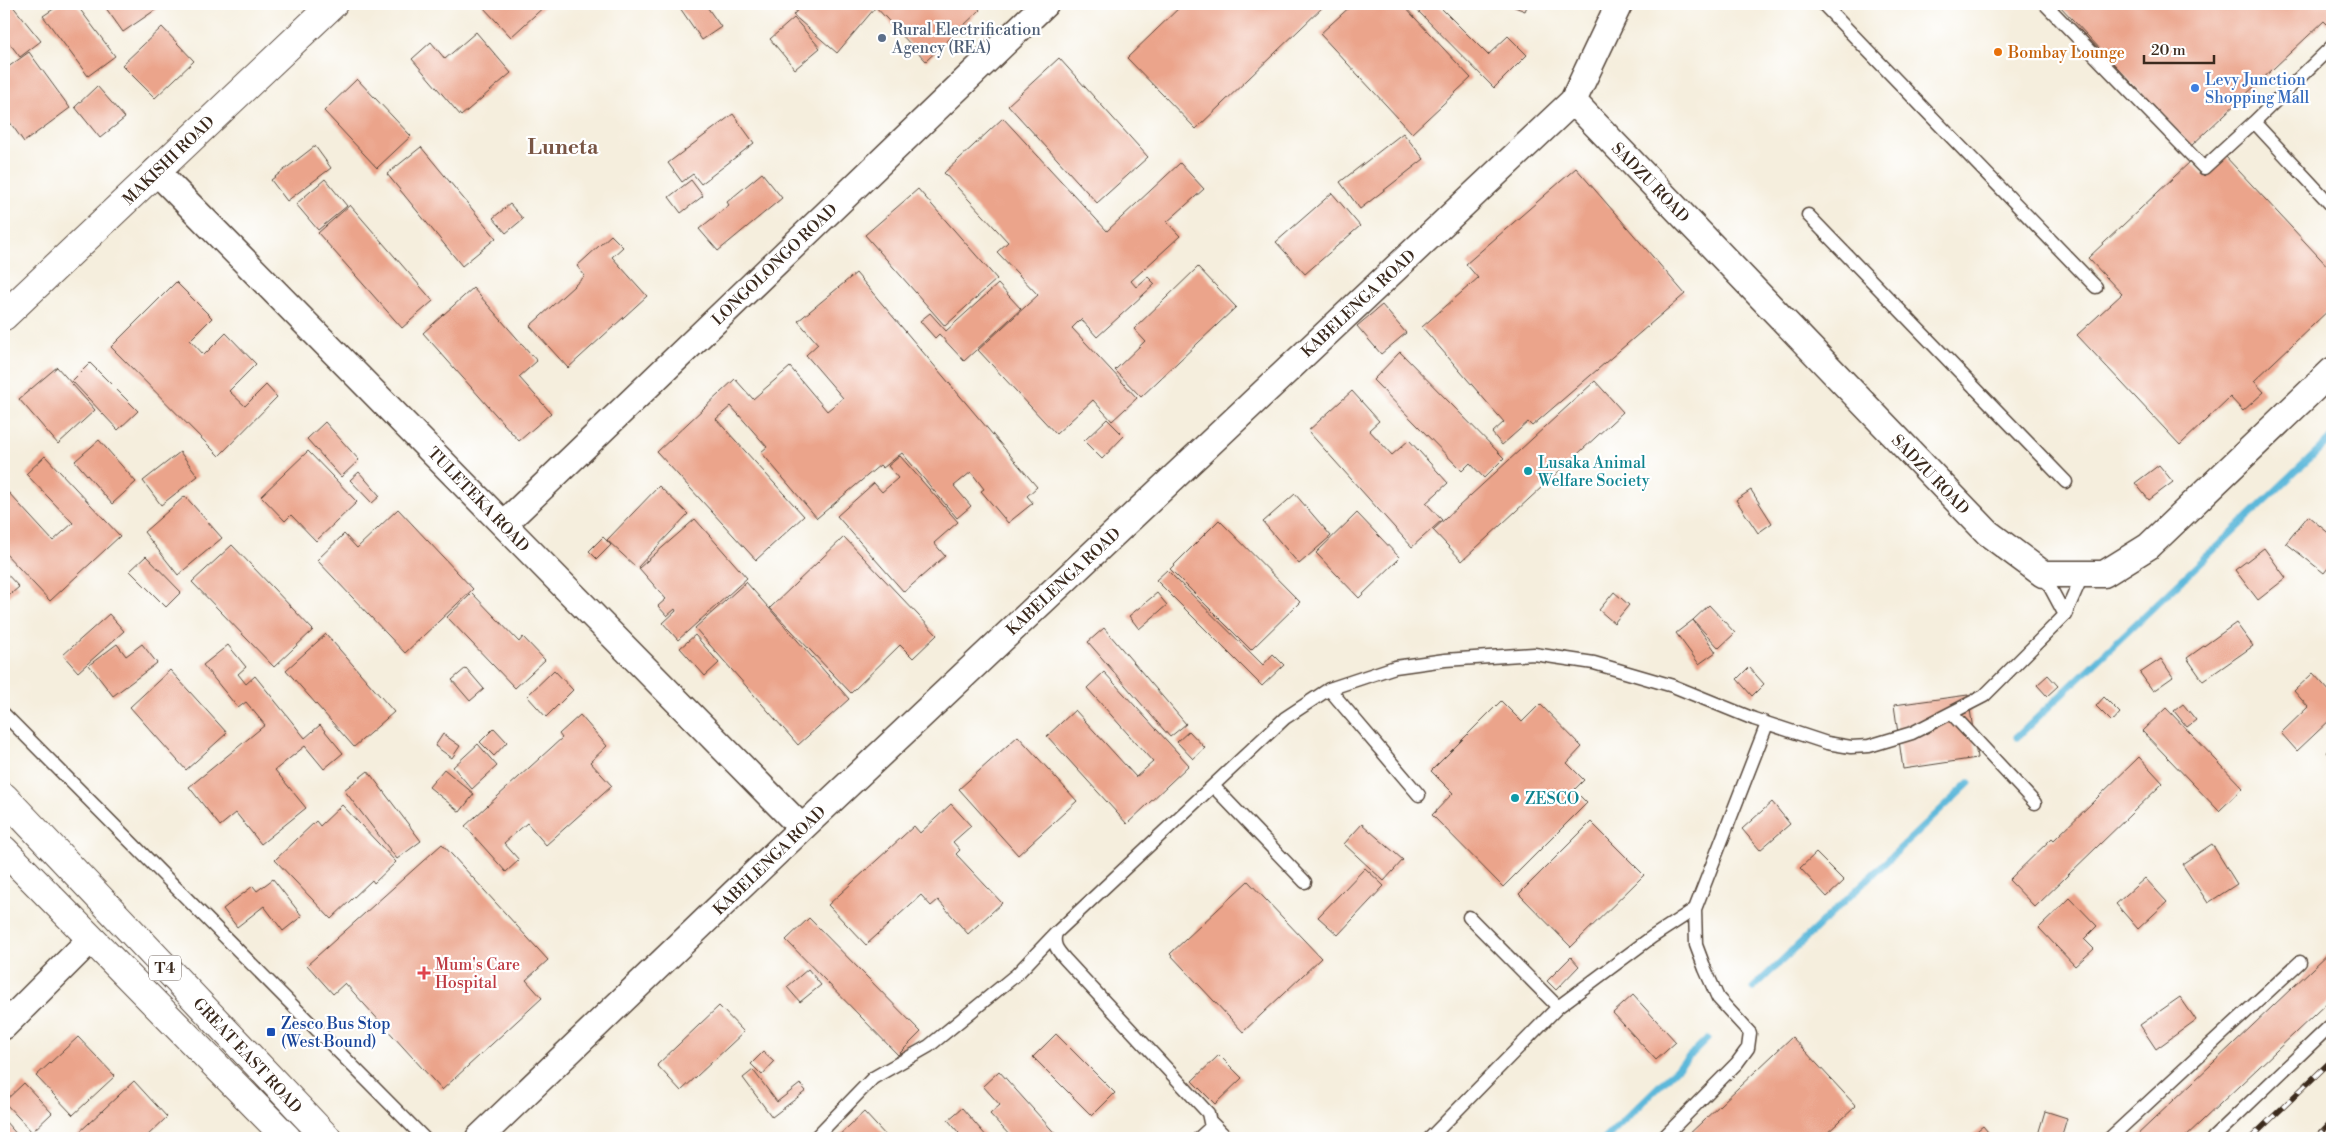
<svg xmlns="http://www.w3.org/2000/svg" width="2336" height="1142" font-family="'Libre Bodoni',serif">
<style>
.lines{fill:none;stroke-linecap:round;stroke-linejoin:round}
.stream{stroke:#5cb8da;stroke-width:7}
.building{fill:#eba48b}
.service-casing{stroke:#57473b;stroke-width:15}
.minor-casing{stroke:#57473b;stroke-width:29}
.secondary-casing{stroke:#57473b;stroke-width:30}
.primary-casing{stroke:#57473b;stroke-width:30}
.service{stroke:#fff;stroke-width:12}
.minor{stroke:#fff;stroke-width:26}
.secondary{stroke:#fff;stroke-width:28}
.primary{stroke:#fff;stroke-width:28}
.rail-casing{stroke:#3b2a1e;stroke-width:5.5}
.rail{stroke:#fff;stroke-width:4;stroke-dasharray:11;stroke-linecap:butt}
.service-dot{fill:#5c6f8a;stroke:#fff;stroke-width:2}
.food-dot{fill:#e8710a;stroke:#fff;stroke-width:2}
.shop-dot{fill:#3f7fe0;stroke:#fff;stroke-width:2}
.culture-dot{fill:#0f9aa8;stroke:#fff;stroke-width:2}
.health-dot{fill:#e0444e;stroke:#fff;stroke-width:2}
.transit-dot{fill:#1a4fb4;stroke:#fff;stroke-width:2}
.labels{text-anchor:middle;stroke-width:4.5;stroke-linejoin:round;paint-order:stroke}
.shield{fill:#fff;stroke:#766a62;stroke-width:1}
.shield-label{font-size:15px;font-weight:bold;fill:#3b2a1e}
.service-label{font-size:16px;fill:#4e5e75;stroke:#fff;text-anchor:start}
.food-label{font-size:16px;fill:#c56008;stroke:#fff;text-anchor:start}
.shop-label{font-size:16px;fill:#366cbe;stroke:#fff;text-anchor:start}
.street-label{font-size:16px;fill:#3b2a1e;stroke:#fff}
.culture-label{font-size:16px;fill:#0d838f;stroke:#fff;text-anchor:start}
.health-label{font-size:16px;fill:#be3a42;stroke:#fff;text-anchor:start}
.transit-label{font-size:16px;fill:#164399;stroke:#fff;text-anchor:start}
.district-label{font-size:21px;font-weight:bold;fill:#795544;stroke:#fff}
</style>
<rect width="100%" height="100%" fill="#fff"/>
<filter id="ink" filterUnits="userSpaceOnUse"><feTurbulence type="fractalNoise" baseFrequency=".02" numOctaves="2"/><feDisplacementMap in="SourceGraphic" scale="10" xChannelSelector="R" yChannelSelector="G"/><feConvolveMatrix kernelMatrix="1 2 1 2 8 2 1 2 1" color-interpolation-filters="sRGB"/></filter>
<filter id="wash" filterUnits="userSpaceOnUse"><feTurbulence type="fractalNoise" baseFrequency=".0096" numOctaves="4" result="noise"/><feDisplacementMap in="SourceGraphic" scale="20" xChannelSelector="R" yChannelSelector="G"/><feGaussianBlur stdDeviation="1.12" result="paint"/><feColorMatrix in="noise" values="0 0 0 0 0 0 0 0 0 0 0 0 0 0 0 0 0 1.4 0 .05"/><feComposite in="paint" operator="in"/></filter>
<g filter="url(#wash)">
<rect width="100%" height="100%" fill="#f5eedd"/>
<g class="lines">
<path class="stream" d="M2017 737 2332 437
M1753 988 1969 783
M1606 1138 1707 1039"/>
</g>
<g id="blocks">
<path class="building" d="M4 4H11L41 41 20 57 4 36Z
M61 4H76L115 56 88 76 43 16Z
M103 4H164L123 32Z
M485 4H547L511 37 482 6Z
M686 4H705L721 27 702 40 680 8Z
M803 4H870L875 8 837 53 793 15Z
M873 4H975L980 10 926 61Z
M1183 4H1326L1196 129 1127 58Z
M1353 4H1402L1471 78 1412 133 1320 34Z
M1415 4H1437L1488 55 1508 36 1527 55 1494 88 1413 6Z
M1507 4H1528L1525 11Z
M2058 4H2332V29L2324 21 2191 146Z
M794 18 820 48 795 69 770 39Z
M162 27 194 61 155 98 122 65Z
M476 32 511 73 461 116 412 59 431 42 445 59Z
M29 52 70 108 24 142 4 114V70Z
M1059 58 1148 157 1097 203 1008 105Z
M357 79 411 136 377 168 324 111Z
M97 86 125 118 100 138 75 107Z
M733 114 754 143 701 184 693 174 682 182 668 163Z
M1003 118 1107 231 1180 163 1204 189 1167 222 1180 236 1131 281 1136 287 1148 277 1155 284 1097 337 1081 319 1072 328 1137 398 1112 421 1093 400 1056 434 978 350 1038 295 997 252 1008 242 944 173Z
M1403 133 1424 159 1360 209 1340 182Z
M315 146 331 168 287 201 271 180Z
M421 147 496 238 462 266 387 174Z
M2225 156 2332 271V307L2254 381 2264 392 2243 411 2230 397 2180 445 2077 335 2122 294 2088 258 2191 161 2204 176Z
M1576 168 1685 294 1532 426 1528 422 1502 445 1492 433 1504 422 1422 327 1478 278 1466 264Z
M762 173 782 198 718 251 699 229 729 205 727 202Z
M325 179 347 206 318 230 296 204Z
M691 180 703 196 681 213 669 197Z
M918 189 997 279 945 326 865 235Z
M1332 193 1360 226 1305 274 1276 242Z
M510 204 523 219 506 233 493 218Z
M350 205 433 301 402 328 318 233Z
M611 235 623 247 612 257 647 296 568 368 530 326 585 276 577 266Z
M1198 267 1236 307 1141 397 1115 370 1145 341 1134 329Z
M856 273 1037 487 1027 496 1033 503 1008 523 981 491 984 489 971 472 954 486 971 506 957 518 902 453 883 468 880 465 817 518 761 452 767 447 731 406 716 419 804 516 756 560 657 452 735 379 753 399 790 367 827 411 843 398 806 355 818 344 798 321Z
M176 282 212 318 190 340 204 355 226 333 256 364 229 391 245 406 266 385 277 397 219 456 111 347Z
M998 284 1021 309 964 361 939 334 935 338 920 321 930 313 946 331Z
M473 288 537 361 519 377 551 413 519 441 423 333Z
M1382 305 1406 333 1381 354 1357 326Z
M1400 352 1504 458 1484 478 1470 463 1462 471 1373 380Z
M90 363 138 411 118 430 72 381Z
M57 367 95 410 58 444 19 399Z
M1595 381 1623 412 1462 561 1433 530Z
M1352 391 1379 421 1369 430 1392 455 1409 440 1448 483 1426 503 1442 520 1412 547 1308 431Z
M1107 419 1124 436 1102 459 1084 441Z
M325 422 359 460 341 477 307 439Z
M99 440 136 482 112 504 75 461Z
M308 451 357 502 316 541 291 515 285 521 261 496Z
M180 452 198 476 161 505 143 481Z
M45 456 120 536 50 601 4 552V497L8 492 53 541 73 523 26 474Z
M900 456 958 522 934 543 945 556 904 592 837 516 874 483 882 492 898 478 888 466Z
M2159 465 2173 482 2149 500 2135 483Z
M359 472 380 496 372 503 350 480Z
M659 486 688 514 637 568 607 540Z
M1751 490 1772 523 1758 533 1736 500Z
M1295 494 1331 536 1299 564 1263 522Z
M185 496 222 538 178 575 144 532Z
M398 509 473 589 405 653 317 560 344 534 357 548Z
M1357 513 1400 558 1359 598 1316 553Z
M2308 516 2332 536V563L2324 573 2286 543Z
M695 519 747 578 678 640 663 623 676 611 675 609 667 616 658 606 666 599 639 568Z
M1219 520 1300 602 1251 650 1170 569Z
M603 537 611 545 597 559 589 551Z
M844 537 937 635 913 658 900 645 851 693 770 608Z
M232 545 313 630 274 667 192 582Z
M2264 548 2286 578 2258 600 2235 570Z
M146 556 181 592 166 607 130 571Z
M1167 570 1263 665 1273 654 1284 665 1262 686 1156 580Z
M4 571 19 587 4 600Z
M746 582 849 699 798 745 695 628Z
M1614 592 1629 605 1614 623 1599 610Z
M472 593 519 642 523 637 545 660 515 688 447 617Z
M1157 593 1167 605 1139 629 1129 616Z
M1709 605 1735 633 1719 648 1693 620Z
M109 614 124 631 78 672 63 655Z
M1693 620 1716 652 1699 664 1676 633Z
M2236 623 2253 646 2203 681 2187 658Z
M1104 628 1186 724 1170 737 1088 642Z
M326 634 394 712 354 747 286 670Z
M695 635 719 663 705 676 680 648Z
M117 644 126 656 142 644 157 663 113 696 89 665Z
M228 645 246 667 238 674 246 684 255 676 305 738 320 725 343 753 324 769 305 746 275 770 306 808 261 844 236 813 220 826 189 787 265 725 246 702 238 708 203 665Z
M2161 659 2173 677 2153 691 2140 673Z
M1749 667 1764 684 1752 696 1737 679Z
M466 668 484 689 470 701 452 680Z
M170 670 227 733 186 770 130 707Z
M554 670 573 690 546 717 527 696Z
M1104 672 1189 765 1127 824 1047 736 1075 710 1136 777 1153 762 1087 688Z
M2313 673 2332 694V718L2297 751 2281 733 2308 707 2294 691Z
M2048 675 2058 686 2047 696 2037 685Z
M1968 695 1977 758 1903 769 1894 705Z
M2104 697 2120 713 2112 722 2096 706Z
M1501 701 1522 722 1540 704 1582 747 1567 763 1584 780 1574 790 1587 803 1503 887 1432 815 1453 793 1431 771Z
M2183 704 2196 720 2187 727 2174 711Z
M2166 708 2243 788 2219 811 2142 731Z
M580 715 607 746 590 762 612 786 546 845 527 823 504 843 519 860 506 872 465 826 562 738 559 734Z
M494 728 507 742 494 756 480 742Z
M1189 731 1205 748 1193 759 1177 742Z
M443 734 460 746 452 758 435 746Z
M1018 736 1077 801 1018 855 959 789Z
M478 744 497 766 472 789 453 767Z
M2332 747V759L2327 752Z
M2139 757 2163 783 2035 907 2009 880 2052 838 2054 840Z
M444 769 474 794 460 812 429 787Z
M368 771 421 841 397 859 344 790Z
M1772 802 1790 824 1760 850 1742 829Z
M951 804 971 826 953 842 960 850 956 854 1002 903 968 934 938 900 931 906 921 895 866 945 828 905 914 826 920 833Z
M342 805 396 862 374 883 372 880 331 919 275 860 316 821 320 826Z
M1591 822 1644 875 1571 947 1519 894Z
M1362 824 1403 860 1384 881 1344 844Z
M442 844 548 960 526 980 542 998 442 1090 345 983 333 994 307 965Z
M2212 844 2237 884 2208 903 2182 864Z
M1816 853 1844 881 1827 897 1800 868Z
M1365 868 1384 886 1338 935 1318 917Z
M2145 878 2167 902 2138 929 2116 904Z
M273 879 302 916 283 931 264 906 237 927 223 909 253 886 257 891Z
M1248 881 1321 958 1243 1032 1170 954Z
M2070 898 2097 926 2084 939 2094 949 2075 966 2039 928Z
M809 918 921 1032 898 1055 786 940Z
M2332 950V998L2184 1138H2134Z
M1571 957 1579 966 1556 990 1547 981Z
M808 969 821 985 800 1002 787 987Z
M1633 995 1676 1042 1656 1060 1613 1013Z
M2180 997 2196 1020 2156 1049 2140 1025Z
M719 1006 744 1032 681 1091 657 1065Z
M1056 1034 1115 1093 1092 1116 1033 1057Z
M78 1037 115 1076 73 1115 36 1076Z
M1792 1037 1856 1106 1822 1138H1685Z
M763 1052 774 1062 762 1075 751 1064Z
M1219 1055 1242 1078 1215 1104 1192 1081Z
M753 1070 777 1102 800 1084 806 1091 772 1117 743 1078Z
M999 1071 1059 1138H1012L990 1114 1000 1105 983 1086Z
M134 1081 167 1117 145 1138H73Z
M24 1083 52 1113 32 1132 4 1102Z
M962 1108 988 1138H953L959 1133 948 1120Z
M2045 1111 2067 1118 2061 1138H2037Z
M864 1112 888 1138H836Z
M4 1120 20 1138H4Z
M1983 1126 1993 1138H1968Z"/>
</g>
</g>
<g filter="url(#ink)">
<use href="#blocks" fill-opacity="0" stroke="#57473b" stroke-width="1"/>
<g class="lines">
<defs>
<path id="service" d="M1823 4 2096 287
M2045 4 2204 168 2254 122
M2332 46 2254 122 2332 206
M1808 215 2066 482
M2043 574 2065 615
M1329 689 1419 795
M4 714 424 1138
M1952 714 2035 803
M1213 786 1305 882
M1469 917 1558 1007 1652 937 1695 909 1767 724
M1211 1122 1227 1138
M815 1138 873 1078 929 1046 1017 974 1056 933
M1199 1138 1211 1127 1208 1113 1066 960C1058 951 1052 945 1056 933L1285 718 1329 689 1395 667 1445 660 1534 654 1594 663 1673 686 1754 719 1827 743 1851 747 1869 746 1912 733 1984 696 2065 615 2083 574
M1430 1138 1558 1007
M1663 1138 1737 1063 1748 1048 1750 1033 1718 998 1705 969 1696 945 1695 909
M2110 1138 2300 962
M2213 1138 2332 1024"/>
<path id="minor" d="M1573 101 1988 533 2043 574H2104L2149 546 2332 371
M156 171 802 828
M504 524 1045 4
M4 1026 90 940
M479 1138 802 828 1573 101 1619 4"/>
<path id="secondary" d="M4 316 333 4"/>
<path id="primary" d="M4 797 327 1138
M4 850 287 1138"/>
</defs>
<use href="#service" class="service-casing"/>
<use href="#minor" class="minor-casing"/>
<use href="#secondary" class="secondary-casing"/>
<use href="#primary" class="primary-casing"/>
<use href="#service" class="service"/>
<use href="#minor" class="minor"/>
<use href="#secondary" class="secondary"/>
<use href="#primary" class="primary"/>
<defs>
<path id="rail" d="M2251 1138 2332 1060
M2316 1138 2332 1121"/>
</defs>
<use href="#rail" class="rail-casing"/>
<use href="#rail" class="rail"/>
</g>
</g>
<circle class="service-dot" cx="882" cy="38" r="5"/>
<circle class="food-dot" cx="1998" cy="52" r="5"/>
<circle class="shop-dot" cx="2195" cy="88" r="5"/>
<g class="culture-dot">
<circle cx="1528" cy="471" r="5"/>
<circle cx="1515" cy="798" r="5"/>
</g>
<path class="health-dot" d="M421.5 965.5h5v5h5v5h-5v5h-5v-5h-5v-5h5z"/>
<rect class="transit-dot" x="266" y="1027" width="10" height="10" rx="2.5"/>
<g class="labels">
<rect class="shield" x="149" y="955.5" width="32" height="25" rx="4"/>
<g class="shield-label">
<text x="165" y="973">T4</text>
</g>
<g class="service-label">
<text x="892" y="35">Rural Electrification<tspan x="892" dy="18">Agency (REA)</tspan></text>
</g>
<g class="food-label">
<text x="2008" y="58">Bombay Lounge</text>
</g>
<g class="shop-label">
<text x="2205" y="85">Levy Junction<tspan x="2205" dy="18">Shopping Mall</tspan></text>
</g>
<g class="street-label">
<text transform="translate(168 160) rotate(-44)" y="6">MAKISHI ROAD</text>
<text transform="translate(1651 182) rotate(46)" y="6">SADZU ROAD</text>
<text transform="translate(774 264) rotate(-44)" y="6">LONGOLONGO ROAD</text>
<text transform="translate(1358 303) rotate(-43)" y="6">KABELENGA ROAD</text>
<text transform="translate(1931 474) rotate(46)" y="6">SADZU ROAD</text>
<text transform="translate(479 499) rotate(46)" y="6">TULETEKA ROAD</text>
<text transform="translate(1063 581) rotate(-43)" y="6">KABELENGA ROAD</text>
<text transform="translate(769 860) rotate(-44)" y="6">KABELENGA ROAD</text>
<text transform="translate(248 1055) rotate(47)" y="6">GREAT EAST ROAD</text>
</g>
<g class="culture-label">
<text x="1538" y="468">Lusaka Animal<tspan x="1538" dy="18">Welfare Society</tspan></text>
<text x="1525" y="804">ZESCO</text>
</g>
<g class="health-label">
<text x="435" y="970">Mum's Care<tspan x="435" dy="18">Hospital</tspan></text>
</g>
<g class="transit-label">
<text x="281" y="1029">Zesco Bus Stop<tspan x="281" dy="18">(West Bound)</tspan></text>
</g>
<g class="district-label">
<text x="563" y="154">Luneta</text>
</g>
</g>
<rect width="2336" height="1142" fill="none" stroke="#fff" stroke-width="20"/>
<path d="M2144 55v8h70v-8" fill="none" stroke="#3b2a1e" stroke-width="2.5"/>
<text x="2151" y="55" font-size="15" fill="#3b2a1e" stroke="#ffffff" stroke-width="4" paint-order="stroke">20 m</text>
</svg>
